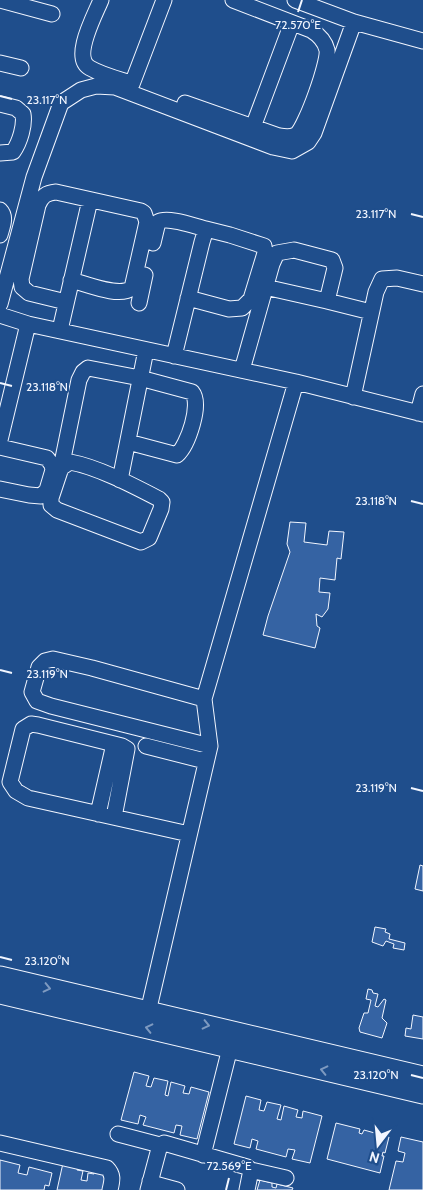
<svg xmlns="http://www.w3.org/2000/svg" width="423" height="1190" font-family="Cabin,sans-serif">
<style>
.building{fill:#3563a3;stroke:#f2f6ff}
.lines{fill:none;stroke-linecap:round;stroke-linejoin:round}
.street-casing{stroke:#f2f6ff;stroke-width:17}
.secondary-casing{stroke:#f2f6ff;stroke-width:23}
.street{stroke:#1f4e8c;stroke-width:15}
.secondary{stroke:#1f4e8c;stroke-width:21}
.oneway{stroke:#7e9ac0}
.ticks{fill:none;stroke:#f2f6ff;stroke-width:2}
.ticks-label{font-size:12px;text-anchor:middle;fill:#f2f6ff;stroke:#1f4e8c;stroke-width:4;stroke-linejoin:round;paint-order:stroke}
</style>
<rect width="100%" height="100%" fill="#1f4e8c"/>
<path class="building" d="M290 522 306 523 304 542 327 545 329 531 344 532 341 559 337 558 335 580 320 578 319 592 330 593 328 609 322 617 316 614 317 626 320 628 315 648 263 635 268 616 290 552 287 544Z
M420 865 423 866V891L415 889Z
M375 927 386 929 385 932 390 934 389 939 405 943 404 950 393 948 394 944 386 941 383 946 372 942Z
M368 989 372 990 373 993 378 994 375 1006 378 1007 384 999 386 1000 382 1018 387 1023 382 1038 360 1032 359 1028 364 1013H368L371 1000 366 999Z
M413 1015 423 1017V1039L405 1036 406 1028 411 1029Z
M134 1072 149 1076 146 1086 151 1087 154 1078 168 1081 165 1095 168 1096 171 1082 185 1086 183 1093 189 1094 191 1087 209 1092 197 1139 180 1135 182 1126 176 1125 174 1133 143 1125 146 1117 140 1115 138 1124 121 1120Z
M246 1096 261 1100 259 1110 264 1111 267 1102 281 1105 277 1119 281 1120 284 1106 298 1110 296 1117 302 1118 303 1111 322 1116 310 1163 292 1159 295 1150 288 1149 286 1157 256 1149 258 1141 252 1139 250 1148 234 1144Z
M336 1123 360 1129 359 1133 362 1134 364 1130 389 1137 385 1153 383 1152 382 1156H384L380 1173 327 1159Z
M401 1137 423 1142V1190H389L396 1161 403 1162 405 1153 398 1151Z
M0 1160 20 1165 18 1173 27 1175 29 1167 52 1173 49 1186 45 1185 44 1190H0Z
M63 1163 78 1167 77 1170 83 1171 81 1180 87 1181 88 1173 94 1174V1171L110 1174 106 1190H57Z
M260 1180 272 1183V1187L276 1188 277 1184 293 1188 292 1190H257Z"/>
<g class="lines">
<defs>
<path id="street" d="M0 0 52 14
M101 0C95 15 71 58 90 68 102 75 118 79 131 83
M295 0 354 22 423 41
M0 63 21 68
M132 84 164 0
M185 103 279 136C285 137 292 138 297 134 306 126 329 62 327 50 325 41 319 35 311 30L233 0
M0 104 16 108 23 114C25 125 20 142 13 152L0 153
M253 127 292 23
M0 210C7 217 2 227 0 235
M153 243 158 222C167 216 194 226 206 229
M265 287 327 301
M66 302 29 293 22 287 21 279 38 205C42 196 46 193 56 192L141 211 144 213 147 222 132 288C119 298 87 284 71 280
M139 303 145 275
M0 304 34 177 61 103 81 90 96 86 115 87 273 147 292 151 308 142 314 133 354 22
M0 315 28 324 296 382 423 414
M60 330 90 200
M174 356 202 242 206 229 230 235 264 246 265 253 251 299 242 308 229 309 188 298
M242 370 272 264 277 253 294 250 332 260 335 268 327 301 371 312
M353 397 376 292 382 279 397 278 423 284
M418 413 423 394
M0 440 28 324
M0 447 47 458 52 465 53 470 47 490 41 496 29 495 0 489
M70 462C98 467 134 486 159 499L162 502 161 509 149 538 141 542 57 510 51 505V498L61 468Z
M61 468 79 380 83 372 88 368 140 378 192 392C202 404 188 445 177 455L128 442
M120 480 146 350
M204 699 92 668 53 659 45 661 39 667 32 692 37 701 51 706 210 746
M146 746 205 761
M98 814 114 744
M114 817 127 749 122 746 38 725 31 724 23 729 10 782 16 791 28 798 189 834
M148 1012 210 746 204 699 296 382
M118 1134 160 1145 164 1143 247 1167 251 1170 247 1190
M0 1143 107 1168C114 1175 112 1181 110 1190
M203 1155 230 1048
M251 1170 286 1178
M150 1181 155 1184 177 1190
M148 1190 160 1145"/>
<path id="secondary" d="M0 977 423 1077
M0 993 423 1093"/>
</defs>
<use href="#street" class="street-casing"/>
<use href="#secondary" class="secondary-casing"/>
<use href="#street" class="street"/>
<use href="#secondary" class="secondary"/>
</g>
<defs><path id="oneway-chevron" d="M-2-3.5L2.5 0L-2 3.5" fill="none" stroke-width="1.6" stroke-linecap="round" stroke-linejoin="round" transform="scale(1.25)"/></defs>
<g class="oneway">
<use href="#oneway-chevron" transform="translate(47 988) rotate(13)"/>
<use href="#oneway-chevron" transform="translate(206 1025) rotate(13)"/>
<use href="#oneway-chevron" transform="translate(149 1028) rotate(-167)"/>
<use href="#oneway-chevron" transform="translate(324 1070) rotate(-167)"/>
</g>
<path class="ticks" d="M298 12 302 0M0 96 12 99M411 214 423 217M0 383 12 386M411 501 423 504M0 670 12 673M411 788 423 791M0 957 12 960M411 1075 423 1078M226 1190 229 1178"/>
<g class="ticks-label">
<text x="298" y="29">72.570°E</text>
<text x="47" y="104">23.117°N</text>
<text x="376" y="218">23.117°N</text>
<text x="47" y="391">23.118°N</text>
<text x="376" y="505">23.118°N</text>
<text x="47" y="678">23.119°N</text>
<text x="376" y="792">23.119°N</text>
<text x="47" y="965">23.120°N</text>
<text x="376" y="1079">23.120°N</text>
<text x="229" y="1170">72.569°E</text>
</g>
<g transform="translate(378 1145) rotate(196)" stroke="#1f4e8c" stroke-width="4" paint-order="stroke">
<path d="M0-4L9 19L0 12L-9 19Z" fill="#f2f6ff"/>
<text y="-8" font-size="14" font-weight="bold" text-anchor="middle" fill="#f2f6ff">N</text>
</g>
</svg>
